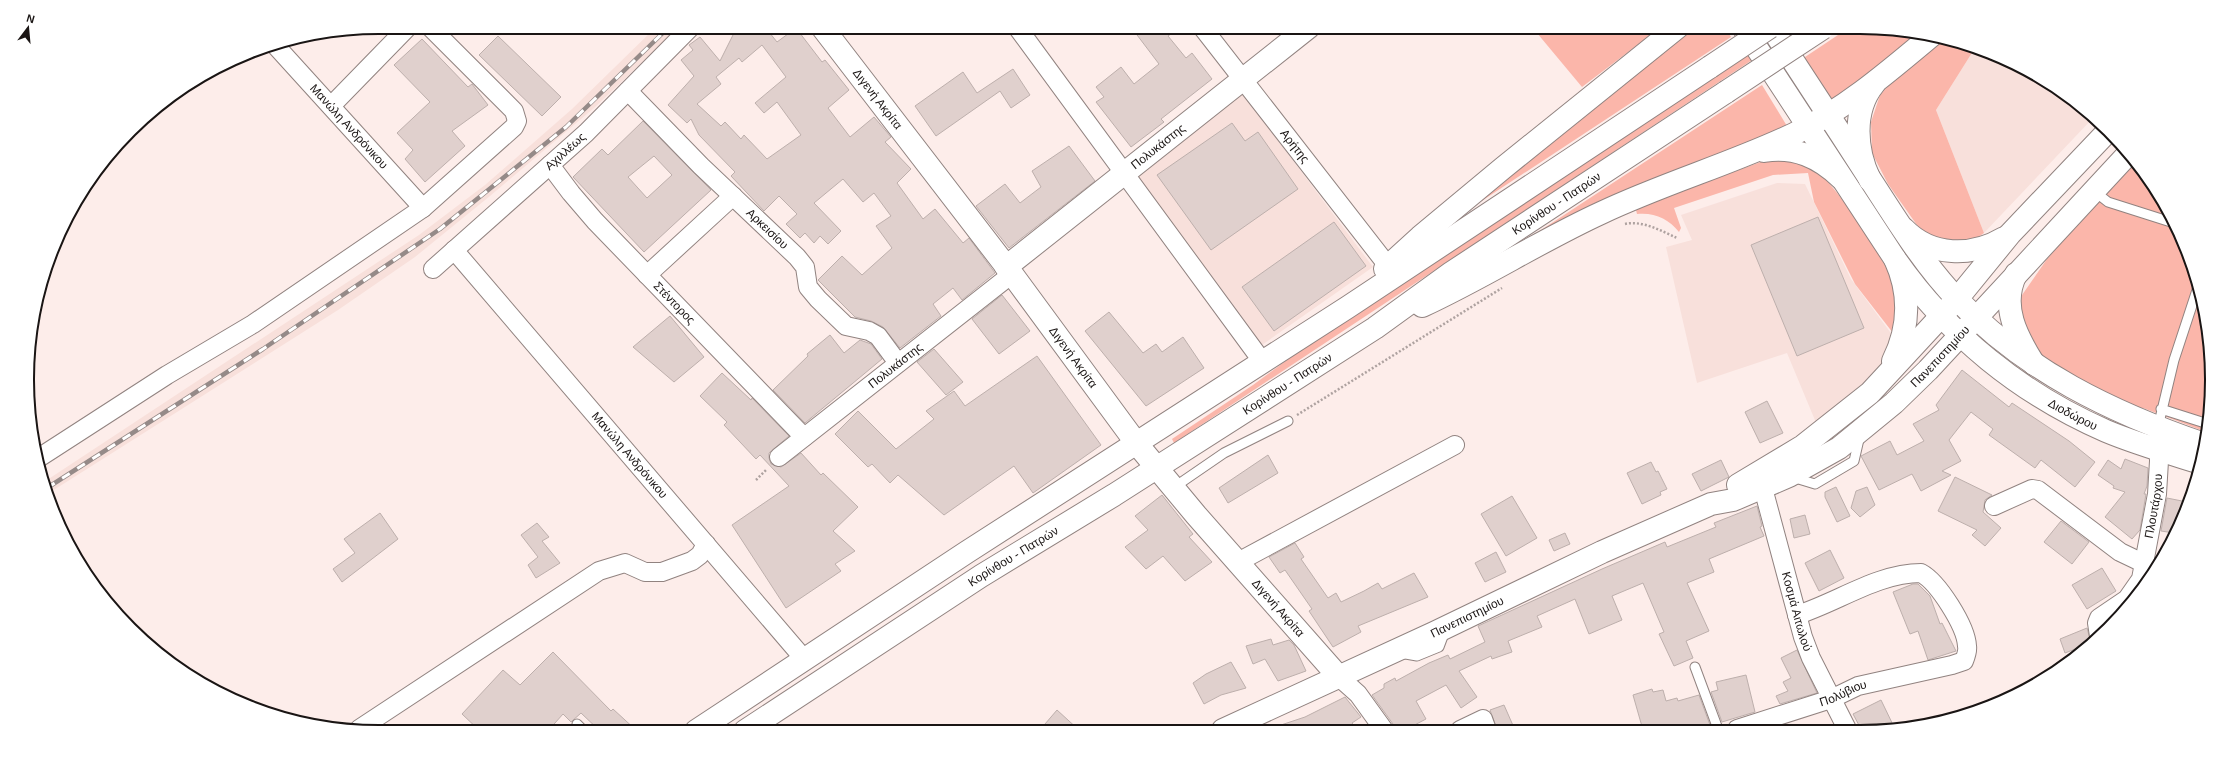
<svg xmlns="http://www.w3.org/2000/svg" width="2239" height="759" font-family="Arial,sans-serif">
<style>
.built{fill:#f8e0db}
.green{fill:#fbb6aa}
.building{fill:#e0d0cd;stroke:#bdafac;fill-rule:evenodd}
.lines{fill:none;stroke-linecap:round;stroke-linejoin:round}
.service-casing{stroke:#918380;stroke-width:11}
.minor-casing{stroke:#918380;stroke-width:20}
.tertiary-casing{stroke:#918380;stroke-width:24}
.primary-casing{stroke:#918380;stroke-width:24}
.trunk-casing{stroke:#918380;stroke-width:24}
.path{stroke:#aea2a0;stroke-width:2.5;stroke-dasharray:2 2;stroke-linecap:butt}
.service{stroke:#fff;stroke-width:9}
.minor{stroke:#fff;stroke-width:18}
.tertiary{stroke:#fff;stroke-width:22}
.primary{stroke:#fff;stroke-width:22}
.trunk{stroke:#fff;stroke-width:22}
.rail-casing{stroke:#958a88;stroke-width:4.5}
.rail{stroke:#fff;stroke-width:3;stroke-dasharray:9;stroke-linecap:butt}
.trunk-bridge-casing{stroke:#918380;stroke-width:24;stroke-linecap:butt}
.trunk-bridge{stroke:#fff;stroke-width:22}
.labels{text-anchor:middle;stroke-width:3;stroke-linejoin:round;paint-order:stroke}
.street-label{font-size:12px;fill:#1a1514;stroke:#fff}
.rim{fill:none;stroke:#1a1514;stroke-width:2}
</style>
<rect width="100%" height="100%" fill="#fdedea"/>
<path class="built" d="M656 27H679L594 108 490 196 415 257 338 310 49 493 44 482 419 235 485 185 572 109Z
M1975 48 2015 63 2074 100 2093 118 1984 233 1936 110Z
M1240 90 1373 267 1259 347 1133 174Z
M1777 183 1805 184 1851 279 1893 336 1885 359 1859 395 1817 425 1787 353 1697 383 1666 247 1692 240 1681 215Z"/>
<path class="green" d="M1532 27H1661L1582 87Z
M1696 27H1725L1731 37 1468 210Z
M1791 27H1802L1174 443 1172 439 1253 385 1298 352Z
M1850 27 1917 35 1833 104 1802 59Z
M1944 38 1975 48 1936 110 1984 233 1974 240 1943 242 1919 228 1888 184 1872 153 1871 122 1880 95 1896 77Z
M1762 85 1787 126 1735 148 1665 174 1529 238Z
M1766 160C1784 160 1800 161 1816 171 1834 182 1882 255 1890 276 1896 294 1896 314 1893 333L1855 284 1814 202 1808 173 1773 175 1674 208 1681 228 1679 232C1669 219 1654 212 1637 214L1636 210 1644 205Z
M2136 163 2165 203 2193 266 2209 333 2211 402 2206 432 2143 408 2142 410 2124 407 2040 359 2024 340 2020 298 2047 259 2091 209Z"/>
<path class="building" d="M737 27H765L777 42 796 28 822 62 825 60 849 90 828 108 850 137 874 117 891 137 885 142 911 169 897 183 923 219 935 209 963 243 969 238 995 273 962 300 953 288 933 304 941 316 900 348 883 327 871 321 855 317 818 280 842 256 862 275 892 248 876 226 891 216 874 193 863 202 843 179 814 203 841 231 828 244 820 236 814 243 805 233 800 238 786 224 797 214 779 196 764 211 731 176 735 172 699 135 691 119 687 123 668 105 694 76 681 60 693 50 689 45 700 37 720 61ZM762 45 786 77 755 103 764 113 777 102 801 135 767 159 744 135 741 139 725 122 721 126 697 104 721 84 716 77 739 58 742 62Z
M1131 27H1180L1168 36 1186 58 1192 53 1212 79 1161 119 1164 122 1131 147 1096 102 1104 97 1096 87 1121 67 1134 84 1159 64Z
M498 36 561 97 542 116 479 55Z
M422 39 468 87 472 84 488 105 452 131 465 146 425 182 405 159 413 150 397 133 430 102 394 65Z
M1013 69 1030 95 1011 108 1000 91 936 136 915 106 963 72 977 93Z
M643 121 711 190 644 252 573 177 602 149 608 155ZM654 156 672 175 647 198 628 177Z
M1232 123 1245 141 1258 132 1298 189 1211 250 1157 175Z
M1069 146 1095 181 1009 248 976 206 1005 184 1020 203 1041 187 1032 171Z
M1818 217 1864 328 1797 356 1751 245Z
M1334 222 1366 266 1274 331 1242 287Z
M1002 295 1030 331 999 354 972 319Z
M1109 312 1143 353 1156 344 1162 352 1183 337 1204 368 1146 406 1085 331Z
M670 316 704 357 674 382 633 347Z
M830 335 844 353 860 340 871 344 882 359 805 423 773 390 808 356 807 354Z
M934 349 963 382 946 395 917 362Z
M1037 356 1101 445 1033 493 1014 466 944 515 898 475 890 483 872 464 868 467 835 434 858 411 896 449 934 419 926 411 954 391 965 406Z
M1962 370 2009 407 2012 403 2069 441 2095 462 2075 487 2041 460 2035 468 1989 435 1993 429 1971 412 1949 440 1961 461 1942 471 1951 475 1921 491 1912 474 1879 490 1861 456 1890 441 1897 455 1924 441 1913 424 1939 410 1936 405Z
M722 373 751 400 752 398 789 436 769 453V458L771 464 781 467 801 453 821 475 823 473 858 507 833 531 855 551 835 564 841 571 786 608 732 525 789 486 760 455 756 459 724 425 727 422 700 396Z
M1767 401 1783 433 1760 443 1745 412Z
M1268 455 1278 473 1228 503 1219 488Z
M2125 459 2148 468 2147 486 2144 494H2146L2140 530 2132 539 2105 517 2125 492 2113 488 2114 486 2098 475 2108 460 2121 469Z
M1721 460 1729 477 1701 491 1692 474Z
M1651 462 1656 472 1658 471 1667 489 1660 492 1661 495 1642 504 1627 473Z
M1955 477 1992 495 1985 500 1983 512 2001 528 1985 546 1972 535 1977 530 1938 511Z
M1836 487 1850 516 1837 522 1825 497V492Z
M1867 487 1875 505 1860 517 1851 508 1856 491Z
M1162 495 1193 534 1189 537 1212 562 1185 581 1163 556 1146 569 1125 547 1148 530 1135 516Z
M1512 496 1537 538 1506 556 1481 514Z
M2167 498 2187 502 2174 533 2161 531Z
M1757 506 1762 526 1760 527 1764 536 1709 559 1714 572 1687 583 1709 631 1686 641 1693 658 1674 666 1659 634 1664 632 1643 583 1612 596 1622 620 1589 634 1575 599 1537 616 1542 627 1508 641 1512 652 1492 659 1491 656 1459 671 1477 697 1461 708 1446 685 1416 701 1426 719 1405 730H1394L1393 724 1372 695 1384 688V684L1395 678 1396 681 1429 663 1448 655 1450 659 1485 642 1478 626 1602 569 1665 542 1667 547 1716 527 1714 523Z
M380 513 398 539 342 582 333 569 355 553 344 539Z
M1805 515 1810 534 1794 538 1790 519Z
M2061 521 2089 542 2072 564 2044 542Z
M537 523 549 537 542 541 560 563 536 578 528 565 538 557 521 535Z
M1565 533 1570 544 1554 551 1549 540Z
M1295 543 1304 557 1301 559 1328 598 1336 593 1341 602 1364 591 1378 583 1382 589 1414 573 1428 597 1358 626 1361 632 1333 647 1309 611 1312 609 1285 570 1280 573 1269 557Z
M1830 550 1844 578 1819 591 1805 563Z
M1496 552 1506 572 1485 582 1475 563Z
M2102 568 2116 591 2087 609 2072 585Z
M1913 584H1918L1930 596 1940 624 1942 623 1956 651 1928 660 1918 631 1910 634 1893 592Z
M2087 628 2091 643 2065 653 2060 639Z
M1271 639 1273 645 1289 640 1294 645 1306 671 1278 681 1265 659 1253 664 1246 646Z
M1797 650 1817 693 1780 704 1776 696 1788 691 1783 682 1791 678 1781 658Z
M553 652 611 711 613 709 637 731 601 732 581 713 571 722 563 714 547 732H481L462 714 503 670 520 685Z
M1231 662 1246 688 1221 695 1204 704 1193 683 1206 674Z
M1746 675 1755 712 1722 722 1711 692 1718 690 1716 682Z
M1652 689 1653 692 1663 690 1666 701 1677 698 1678 701 1699 695 1710 725 1705 726V729L1643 730 1633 695Z
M1345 697 1361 717 1352 723 1358 730H1272V728L1305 717Z
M1881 700 1895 729H1861L1853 714Z
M1504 705 1515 730 1497 729 1490 710Z
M1057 710 1080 731H1039Z"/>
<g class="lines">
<defs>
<path id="service" d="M2094 191 2108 202 2174 223
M2161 409 2208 424
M2158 427 2174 360 2198 287
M1792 477 1815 484 1854 461 1860 435
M1173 488 1224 453 1288 421
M1400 653 1417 656 1439 647 1445 631
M1695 667 1718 729
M577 724 585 732"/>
<g id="minor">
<path d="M1017 27 1262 361"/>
<path id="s1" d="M1202 27 1388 266"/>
<path id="s2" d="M275 45 423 208"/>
<path id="s3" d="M628 91 701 166 797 257 805 267 808 287 818 299 846 326 869 331 878 336 898 363"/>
<path d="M331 106 408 27"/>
<path id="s4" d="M550 165 571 193 595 221 804 437"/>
<path id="s5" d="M454 250 805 660"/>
<path id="s6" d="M433 269 586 133 691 27"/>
<path d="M647 275 733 196"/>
<path id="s7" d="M779 457 1012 274"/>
<path d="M37 459 167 375 253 324 423 208 514 127 517 121 514 111 430 27"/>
<path id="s8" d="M1763 488 1803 637 1811 658 1847 729"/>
<path d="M1994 506 2032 489 2038 490 2120 552 2143 563"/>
<path d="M1238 562 1455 445"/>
<path id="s9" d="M2099 636 2097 623 2099 618 2127 599 2141 579 2157 494 2159 461 2158 437"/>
<path d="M1339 677 1358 694 1384 730"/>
<path d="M359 729 599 571 625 563 645 572H662L692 561 700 555 706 544"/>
<path id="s10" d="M1737 729 1831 699 1858 686 1952 665 1964 661C1966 656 1968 651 1967 646 1966 626 1938 582 1921 573 1878 573 1838 602 1797 615"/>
<path d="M1460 730 1483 719 1487 730"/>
</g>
<g id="tertiary">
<path id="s11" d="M822 27 1012 274 1137 444 1196 515 1339 677"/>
<path id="s12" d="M1743 27 1895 259C1948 335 2021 394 2106 431 2137 444 2169 453 2201 463"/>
<path d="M1771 27C1803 76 1836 126 1868 176 1895 217 1923 264 1957 299 2025 371 2113 413 2204 444"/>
<path id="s13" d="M1006 267 1309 27"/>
</g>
<g id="primary">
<path d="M1904 229C1931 257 1972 257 2004 238"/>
<path d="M2016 274C2000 306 2017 337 2034 364"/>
<path d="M1893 361C1910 327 1911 294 1895 259"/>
<path d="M1738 485 1803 446 1870 393 1957 299 2010 234 2108 131"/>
<path id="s14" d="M1223 730 1434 633 1602 552 1711 504 1733 500 1789 476 1839 448 1855 435 1894 403 1928 370 2129 153"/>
</g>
<g id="trunk">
<path d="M1764 151C1795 146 1819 157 1841 178"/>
<path d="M1870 180C1856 151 1852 111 1874 84"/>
<path d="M1385 269 1420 237 1503 168 1678 27"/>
<path d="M1422 306C1483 278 1540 241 1601 213 1664 183 1731 164 1794 134 1845 109 1888 72 1931 36"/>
<path d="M696 731 967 552 1348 307 1710 67"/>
<path id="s15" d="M745 731 981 576 1114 495 1375 328 1451 273 1726 92"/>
</g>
</defs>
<use href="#service" class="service-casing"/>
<use href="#minor" class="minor-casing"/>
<use href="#tertiary" class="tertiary-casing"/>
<use href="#primary" class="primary-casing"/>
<use href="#trunk" class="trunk-casing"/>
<path class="path" d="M1625 224C1642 220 1662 231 1677 238
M1297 415 1502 288
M756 480 767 469"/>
<use href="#service" class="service"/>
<use href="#minor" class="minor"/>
<use href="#tertiary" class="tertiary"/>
<use href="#primary" class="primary"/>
<use href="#trunk" class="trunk"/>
<defs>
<path id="rail" d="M47 488 263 349 440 229 566 127 669 27"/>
</defs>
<use href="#rail" class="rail-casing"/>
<use href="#rail" class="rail"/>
<defs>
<path id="trunk-bridge" d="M1710 67 1770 27
M1726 92 1823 28"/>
</defs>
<use href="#trunk-bridge" class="trunk-bridge-casing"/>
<use href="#trunk-bridge" class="trunk-bridge"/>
</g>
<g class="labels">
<g class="street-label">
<text dy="4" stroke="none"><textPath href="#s11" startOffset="91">Διγενή Ακρίτα</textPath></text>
<text dy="4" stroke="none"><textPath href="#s2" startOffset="110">Μανώλη Ανδρόνικου</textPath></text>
<text dy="4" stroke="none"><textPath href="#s13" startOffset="194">Πολυκάστης</textPath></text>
<text dy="4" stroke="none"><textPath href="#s1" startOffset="151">Αρήτης</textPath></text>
<text dy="4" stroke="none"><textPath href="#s6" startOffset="177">Αχιλλέως</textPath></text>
<text dy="4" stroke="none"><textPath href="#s15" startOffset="968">Κορίνθου - Πατρών</textPath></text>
<text dy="4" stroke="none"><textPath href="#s3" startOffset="196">Αρκεισίου</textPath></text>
<text dy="4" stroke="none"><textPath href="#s4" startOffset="186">Στέντορος</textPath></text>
<text dy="4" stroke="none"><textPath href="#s14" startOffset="815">Πανεπιστημίου</textPath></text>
<text dy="4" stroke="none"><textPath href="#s11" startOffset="415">Διγενή Ακρίτα</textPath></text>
<text dy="4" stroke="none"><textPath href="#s7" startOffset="148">Πολυκάστης</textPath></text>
<text dy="4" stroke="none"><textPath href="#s15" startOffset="644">Κορίνθου - Πατρών</textPath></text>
<text dy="4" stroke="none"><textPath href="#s12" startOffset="516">Διοδώρου</textPath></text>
<text dy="4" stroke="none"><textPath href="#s5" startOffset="270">Μανώλη Ανδρόνικου</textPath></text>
<text dy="4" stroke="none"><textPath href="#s9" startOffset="151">Πλουτάρχου</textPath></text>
<text dy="4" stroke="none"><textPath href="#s15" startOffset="320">Κορίνθου - Πατρών</textPath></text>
<text dy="4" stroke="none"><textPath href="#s11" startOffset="739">Διγενή Ακρίτα</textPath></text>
<text dy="4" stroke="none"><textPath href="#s8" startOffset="128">Κοσμά Αιτωλού</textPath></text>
<text dy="4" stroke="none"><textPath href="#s14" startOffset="269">Πανεπιστημίου</textPath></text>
<text dy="4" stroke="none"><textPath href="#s10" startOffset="112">Πολύβιου</textPath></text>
</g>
</g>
<path d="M0 0H2239V759H0ZM379 34H1860A345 345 0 0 1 2205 379V380A345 345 0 0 1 1860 725H379A345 345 0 0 1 34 380V379A345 345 0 0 1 379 34Z" fill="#fff" fill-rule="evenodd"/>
<path class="rim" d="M379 34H1860A345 345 0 0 1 2205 379V380A345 345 0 0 1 1860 725H379A345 345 0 0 1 34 380V379A345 345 0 0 1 379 34Z"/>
<g transform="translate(28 28) rotate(16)" stroke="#ffffff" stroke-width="3" paint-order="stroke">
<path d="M0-3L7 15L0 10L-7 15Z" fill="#1a1514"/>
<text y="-6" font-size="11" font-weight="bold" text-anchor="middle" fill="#1a1514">N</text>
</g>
</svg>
